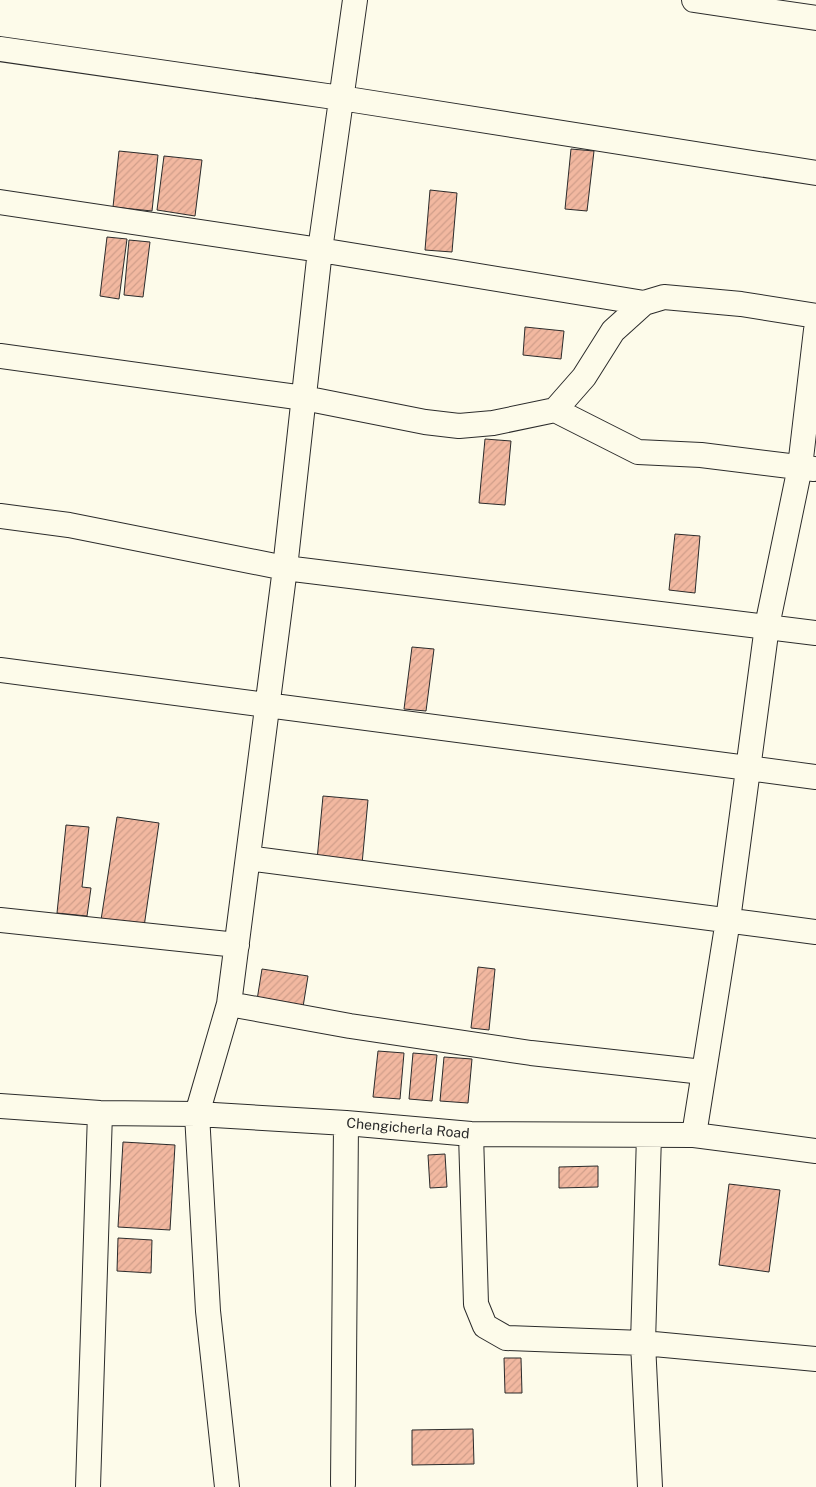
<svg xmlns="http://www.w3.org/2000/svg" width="816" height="1487" font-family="'Public Sans',sans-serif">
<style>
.building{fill:url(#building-hatch);stroke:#2b2b2b}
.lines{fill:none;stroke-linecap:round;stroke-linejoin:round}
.minor-casing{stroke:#2b2b2b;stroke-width:26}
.minor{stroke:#fdfbea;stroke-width:24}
.labels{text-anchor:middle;stroke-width:4;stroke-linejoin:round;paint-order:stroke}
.street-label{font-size:14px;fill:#2b2b2b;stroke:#fdfbea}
</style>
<defs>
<pattern id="building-hatch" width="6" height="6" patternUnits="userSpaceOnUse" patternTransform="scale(1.25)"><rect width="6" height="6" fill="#f2b8a0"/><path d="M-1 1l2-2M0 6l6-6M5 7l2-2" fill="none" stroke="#d09e8a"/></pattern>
</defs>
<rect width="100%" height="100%" fill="#fdfbea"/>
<path class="building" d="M571 149 594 151 587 211 565 209Z
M119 151 158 155 152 211 113 207Z
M164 156 202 160 195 216 157 210Z
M430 190 457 193 452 252 425 250Z
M107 237 127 239 119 299 100 296Z
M129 240 150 242 143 297 124 295Z
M525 327 564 331 561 359 523 355Z
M485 439 511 441 505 505 479 503Z
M675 534 700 536 695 593 669 590Z
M412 647 434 649 426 711 404 709Z
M323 796 368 800 362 864 317 860Z
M117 817 159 823 144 927 101 920Z
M66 825 89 827 82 887 91 888 87 916 57 913Z
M478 967 495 969 489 1030 471 1028Z
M262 969 308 976 303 1007 257 1000Z
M378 1051 404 1053 400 1099 373 1097Z
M413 1053 437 1055 432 1101 409 1099Z
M444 1057 472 1059 468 1103 440 1101Z
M123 1142 175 1145 170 1230 118 1227Z
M445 1154 447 1187 430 1188 428 1155Z
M598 1166V1187L559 1188V1167Z
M729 1184 780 1190 769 1272 719 1265Z
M118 1238 152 1240 151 1273 117 1271Z
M504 1358H521L522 1393H505Z
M473 1429 474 1464 412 1465V1430Z"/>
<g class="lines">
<defs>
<path id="minor" d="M694 0 816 18
M0 49 341 98 816 173
M0 202 320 250 644 303
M0 356 304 398 425 422 459 426 493 423 555 410 584 377 613 331 644 303 664 297 741 304 816 316
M555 410 638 452 701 455 814 469
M0 516 69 525 285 568 816 633
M0 670 816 777
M248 858 816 932
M0 920 237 945
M229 1004 350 1026 531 1053 703 1072
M0 1106 100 1113 197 1114 346 1123 471 1134 694 1135 816 1151
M471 1134 476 1304 485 1326 506 1338 643 1343 816 1359
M649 1135 643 1343 650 1487
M694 1135 728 920 767 626 800 467 816 330
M343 1484 346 1123
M88 1487 100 1113
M227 1487 208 1311 197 1114 229 1004 285 568 320 250 355 0"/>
</defs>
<use href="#minor" class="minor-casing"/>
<use href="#minor" class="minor"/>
</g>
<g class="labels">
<g class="street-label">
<text transform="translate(408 1128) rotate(5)" y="5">Chengicherla Road</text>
</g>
</g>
</svg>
